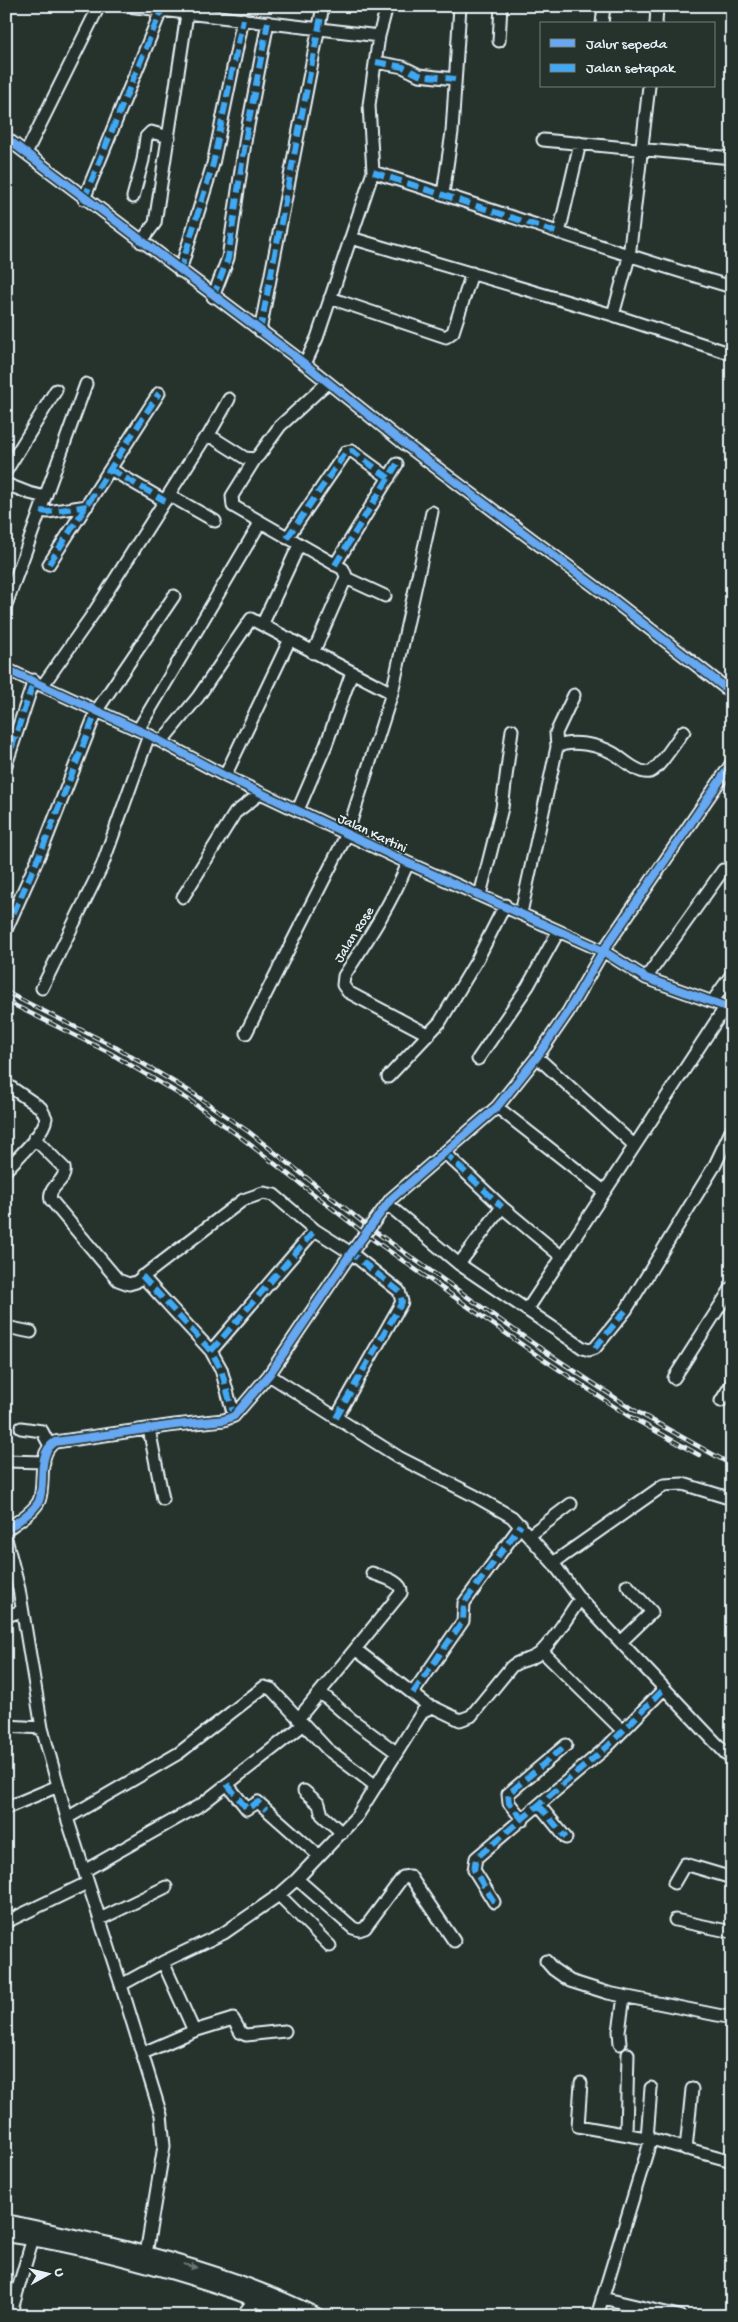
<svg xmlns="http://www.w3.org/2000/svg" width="738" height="2322" font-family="'Gochi Hand',sans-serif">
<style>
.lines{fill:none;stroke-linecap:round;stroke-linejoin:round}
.minor-casing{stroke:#e8f1f8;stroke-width:15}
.major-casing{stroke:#e8f1f8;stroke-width:18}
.minor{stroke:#26332d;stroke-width:11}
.major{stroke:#26332d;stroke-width:14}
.rail-casing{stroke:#e8f1f8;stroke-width:4.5}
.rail{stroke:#26332d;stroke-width:2.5;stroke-dasharray:8;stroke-linecap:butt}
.quiet{stroke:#3fa9f5;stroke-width:6;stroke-dasharray:12 6;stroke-linecap:butt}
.cycleway-casing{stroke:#26332d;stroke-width:11}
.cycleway{stroke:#66a8f1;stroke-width:8}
.oneway{fill:#6a7674}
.labels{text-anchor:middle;stroke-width:4;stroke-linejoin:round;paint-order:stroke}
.street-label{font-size:14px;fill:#e8f1f8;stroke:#26332d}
</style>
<rect width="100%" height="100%" fill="#26332d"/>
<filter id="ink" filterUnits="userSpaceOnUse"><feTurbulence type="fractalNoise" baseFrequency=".02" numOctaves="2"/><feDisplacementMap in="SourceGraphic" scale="10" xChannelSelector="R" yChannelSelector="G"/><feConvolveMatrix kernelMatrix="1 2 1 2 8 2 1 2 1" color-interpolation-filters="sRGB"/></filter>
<g filter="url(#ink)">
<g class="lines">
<defs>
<path id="minor" d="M127 6 379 36
M602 24 604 6
M656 24 657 6
M499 41 501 6
M376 62 403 67 419 75 455 79
M6 138 305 364 401 441 609 597 732 693
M543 140 732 158
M26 153 99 6
M373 172C493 209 611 252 732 287
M443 194 452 132 460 6
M133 197 143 160 146 137 151 132 169 137
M84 199 161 11
M559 233 580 143
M351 238 613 315 732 354
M141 242 155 223 187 14
M180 271 213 164 243 19
M213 297 228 258 246 136 268 22
M330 298 446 337 453 332 472 273
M613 315 629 257 649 86
M260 331 323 6
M305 364 317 338 373 172 369 105 379 36 387 6
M207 438 229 399
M255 459 232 496 233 506 343 569 346 576 345 580 313 653
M110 469 165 501
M6 471 56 390
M6 484 29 493 45 497
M169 495 215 521
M41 511 48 512 87 506
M287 538 346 452 352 451 389 478
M49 564 159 393
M335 565 397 464
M346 578 385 596
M6 605 86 384
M263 623 299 545
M6 669 149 735 225 776 408 863 603 951 646 978 732 1009
M43 685 93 614 204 439 210 437 215 439 245 458 255 459 259 455 280 426 327 383
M138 730 260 523
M162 741 198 697 251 619 392 693
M557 747 556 733 574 695
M6 765 34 680
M225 776 290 639
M298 810 326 745 352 672
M408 863C391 904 368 939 344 976L343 985 348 992 429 1035
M480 895 502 808 512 730
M183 897 235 813 261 793
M521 913 557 747C570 739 599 745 613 753 622 758 638 775 650 772 660 768 676 740 684 731
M6 930 46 840 97 710 174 596
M646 978 723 870
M42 988 102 866 149 735
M712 1002 732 974
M246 1033 347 834 392 693 432 512
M537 1057 634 1145
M478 1059 528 986 558 932
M388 1077 440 1022 477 960 505 905
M6 1084 41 1108 46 1118C44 1134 17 1158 6 1170
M497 1107 604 1191
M34 1138 64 1168C67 1182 47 1186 51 1200L118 1280 129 1284 136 1282 243 1200 263 1193 274 1195 315 1230 351 1253 399 1291 402 1302 336 1418
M444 1152 502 1207 562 1257 726 1006
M387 1204 459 1264 583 1348 589 1350 595 1348 626 1310 715 1165 732 1129
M459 1264 502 1207
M142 1276 211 1351 221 1369 234 1416
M527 1310 562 1257
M6 1327 31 1332
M211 1351 315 1230
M269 1375 400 1458 475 1496 512 1517 553 1563 580 1599 732 1760
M674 1378 732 1287
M721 1401 732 1383
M21 1428 42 1431 50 1446
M149 1429 163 1499
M6 1461 44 1462
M6 1530C16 1522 33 1513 39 1501 46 1484 36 1454 55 1442L175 1425 224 1420 234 1416 269 1375 351 1253 391 1199 497 1107 537 1057 568 1012 603 951 732 763
M530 1535 571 1504
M6 1539 19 1589 42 1728 67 1818 121 1985 161 2115 164 2146 146 2254
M553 1563 664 1485 683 1484 732 1499
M6 1616 22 1611
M621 1642 652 1612 627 1585
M355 1649 430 1707
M542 1651 623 1731
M321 1693 351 1719 396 1752
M413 1693 463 1621 464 1603 521 1525
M298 1719 401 1593C403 1581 382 1577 372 1573
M6 1726 42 1728
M227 1784 247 1809 258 1802 319 1856
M304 1791 319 1804 322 1815 342 1833
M539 1805 566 1838
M6 1808 58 1786
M67 1818 179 1753 264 1687 271 1689 327 1749 376 1786
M523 1820 509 1803 508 1794 566 1745
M84 1871 202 1804 303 1725
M297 1879 353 1928 359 1930 365 1928 403 1877 410 1876 454 1941
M674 1883 685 1864 732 1878
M279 1895 330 1946
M494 1902 474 1870 476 1858 607 1747 664 1689
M100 1919 166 1887
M675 1920 732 1932
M6 1922 87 1883
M546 1961 553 1969 570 1981 608 1993 732 2018
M163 1962 194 2031
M121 1985 163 1962 224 1933 279 1895 297 1879 357 1816 423 1711 433 1707 460 1720 471 1716 511 1667C520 1659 531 1661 540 1653 555 1639 567 1617 580 1599
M620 2044 619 2031 624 1997
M143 2053 194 2031 233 2019 241 2033 246 2035 285 2031
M581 2083 578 2126 651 2139 732 2161
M626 2133 628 2054
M647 2138 651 2088
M686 2149 692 2089
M602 2298 679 2316
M10 2316 33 2238
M242 2316 256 2298
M597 2316 651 2139"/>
<path id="major" d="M6 2222C113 2245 219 2267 317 2316
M6 2234C63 2242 119 2256 174 2272 214 2284 254 2296 292 2316"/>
</defs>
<use href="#minor" class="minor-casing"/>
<use href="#major" class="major-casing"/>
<use href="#minor" class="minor"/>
<use href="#major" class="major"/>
<defs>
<path id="rail" d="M6 992 115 1047 194 1094 249 1132 370 1228 537 1346 632 1409 732 1465
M6 1001 110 1053 189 1100 243 1139 365 1234 531 1351 627 1415 699 1455"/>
</defs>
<use href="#rail" class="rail-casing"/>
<use href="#rail" class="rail"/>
<path class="quiet" d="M146 9 148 6
M376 62 403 67 419 75 455 79
M373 172 559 233
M84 199 161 11
M180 271 213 164 243 19
M213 297 228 258 246 136 268 22
M260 331 323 6
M110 469 165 501
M41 511 48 512 87 506
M287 538 346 452 352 451 389 478
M49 564 159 393
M335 565 397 464
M6 765 34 680
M6 930 46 840 97 710
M444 1152 502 1207
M142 1276 211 1351 221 1369 234 1416
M595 1348 626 1310
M211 1351 315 1230
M336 1418 402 1302 399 1291 351 1253
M413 1693 463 1621 464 1603 521 1525
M227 1784 247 1809 258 1802 266 1810
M539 1805 566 1838
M523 1820 509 1803 508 1794 566 1745
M494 1902 474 1870 476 1858 607 1747 664 1689"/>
<defs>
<path id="cycleway" d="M6 138 305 364 401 441 609 597 732 693
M6 669 149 735 225 776 408 863 603 951 646 978 732 1009
M6 1530C16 1522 33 1513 39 1501 46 1484 36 1454 55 1442L175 1425 224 1420 234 1416 269 1375 351 1253 391 1199 497 1107 537 1057 568 1012 603 951 732 763"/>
</defs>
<use href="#cycleway" class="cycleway-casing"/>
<use href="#cycleway" class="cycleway"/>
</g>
<defs><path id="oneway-solid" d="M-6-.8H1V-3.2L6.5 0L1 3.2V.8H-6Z" transform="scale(1.25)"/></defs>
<use class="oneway" href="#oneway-solid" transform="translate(190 2266) rotate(15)"/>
</g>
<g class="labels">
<g class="street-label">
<text transform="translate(373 832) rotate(25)" y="5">Jalan Kartini</text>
<text transform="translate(353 934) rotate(-58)" y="5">Jalan Rose</text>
</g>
</g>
<rect width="738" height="2322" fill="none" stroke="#26332d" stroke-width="25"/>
<rect x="12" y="12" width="713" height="2297" fill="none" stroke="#e8f1f8" stroke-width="2" filter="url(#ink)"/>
<rect x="540" y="22" width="175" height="65" fill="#26332d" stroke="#747f7e"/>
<rect x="550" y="39" width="25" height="8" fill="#66a8f1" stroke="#747f7e"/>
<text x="586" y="48" font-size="15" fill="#e8f1f8">Jalur sepeda</text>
<rect x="550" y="64" width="25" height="8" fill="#3fa9f5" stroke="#747f7e"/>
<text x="586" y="72" font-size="15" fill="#e8f1f8">Jalan setapak</text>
<g transform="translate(48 2274) rotate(82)" stroke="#26332d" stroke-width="4" paint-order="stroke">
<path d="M0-4L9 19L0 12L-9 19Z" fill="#e8f1f8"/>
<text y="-8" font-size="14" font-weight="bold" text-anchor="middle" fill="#e8f1f8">U</text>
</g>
</svg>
